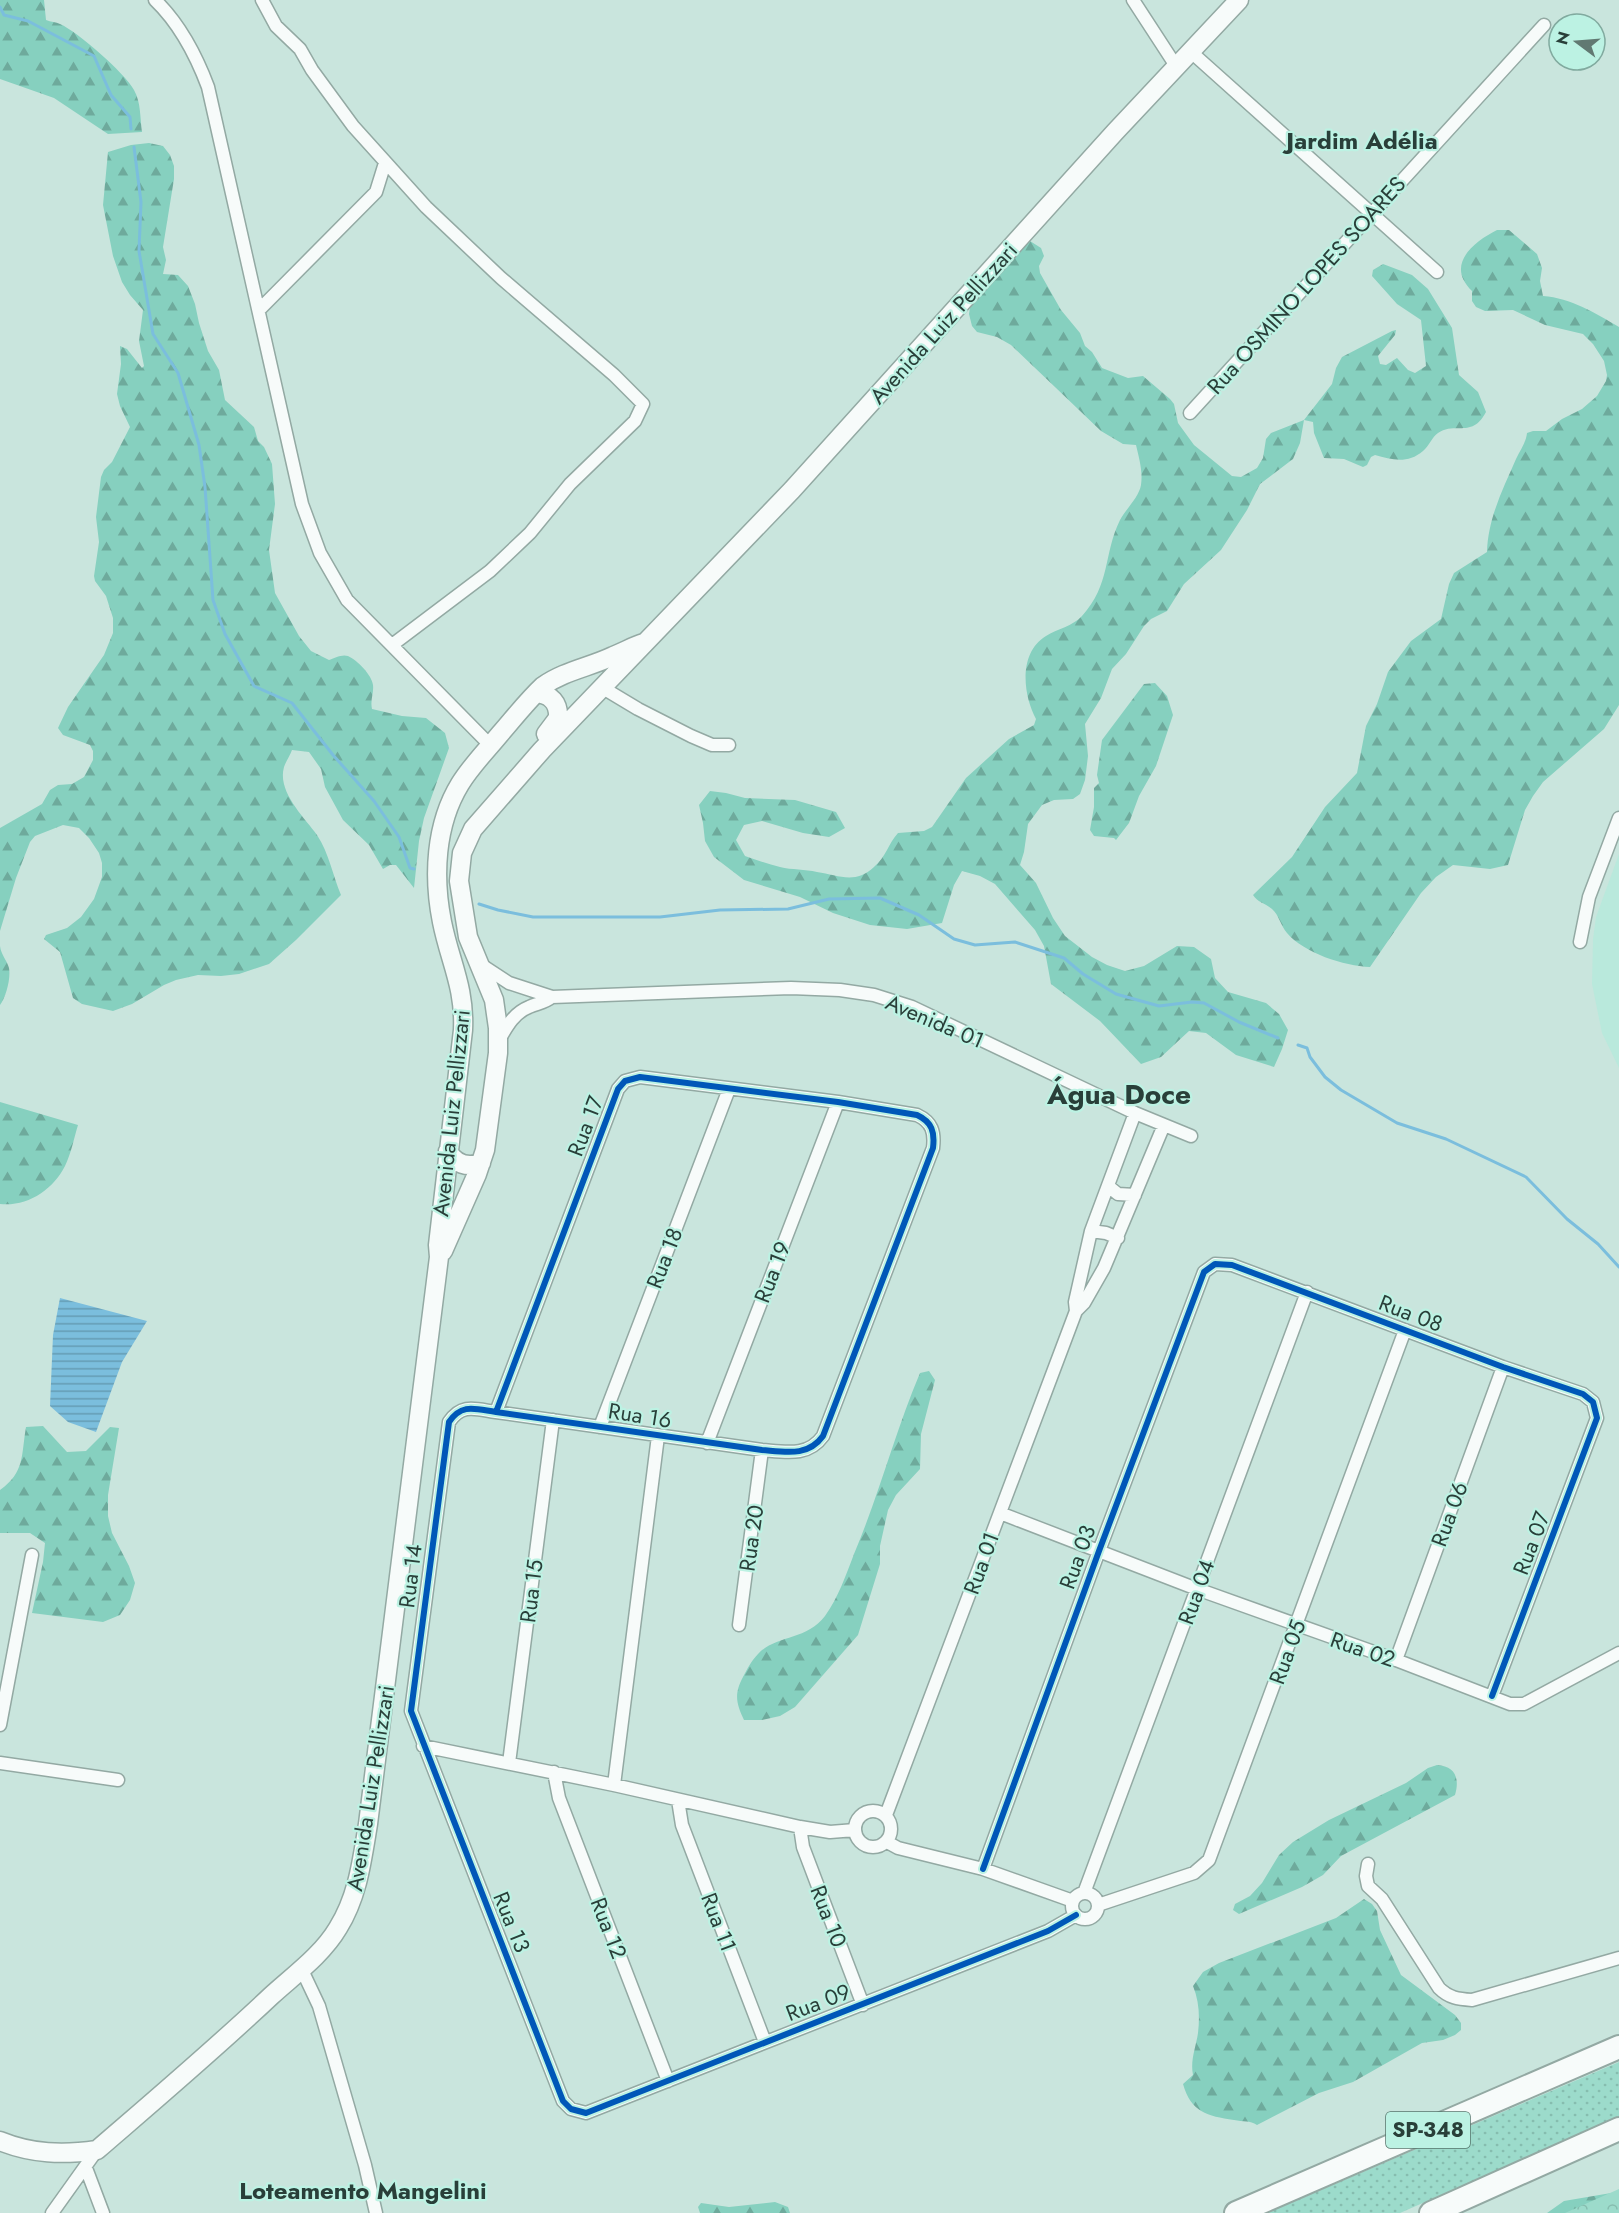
<svg xmlns="http://www.w3.org/2000/svg" width="1619" height="2213" font-family="Jost,sans-serif">
<style>
.built{fill:#b9e9dc}
.grass{fill:url(#grass-dots)}
.forest{fill:url(#forest-firs)}
.park{fill:url(#park-crowns)}
.water{fill:url(#water-rules)}
.lines{fill:none;stroke-linecap:round;stroke-linejoin:round}
.stream{stroke:#7bbedd;stroke-width:3}
.minor-casing{stroke:#93a9a3;stroke-width:15}
.secondary-casing{stroke:#93a9a3;stroke-width:21}
.motorway-casing{stroke:#93a9a3;stroke-width:26}
.minor{stroke:#f7fbfa;stroke-width:12}
.secondary{stroke:#f7fbfa;stroke-width:18}
.motorway{stroke:#f7fbfa;stroke-width:22}
.cycleway-casing{stroke:#bcf2e3;stroke-width:10}
.cycleway{stroke:#0057b8;stroke-width:6}
.labels{text-anchor:middle;stroke-width:4.5;stroke-linejoin:round;paint-order:stroke}
.shield{fill:#bcf2e3;stroke:#55756c;stroke-width:1.5}
.shield-label{font-size:21px;font-weight:bold;fill:#293f39}
.street-label{font-size:22px;fill:#293f39;stroke:#bcf2e3}
.neighbourhood-label{font-size:24px;font-weight:bold;fill:#293f39;stroke:#bcf2e3}
.district-label{font-size:28px;font-weight:bold;fill:#293f39;stroke:#bcf2e3}
</style>
<defs>
<pattern id="grass-dots" width="8" height="8" patternUnits="userSpaceOnUse" patternTransform="scale(1.5)"><rect width="8" height="8" fill="#9cdbcb"/><path d="M2 2h.1M6 6h.1" fill="none" stroke="#86bdaf" stroke-width="1.8" stroke-linecap="round"/></pattern>
<pattern id="forest-firs" width="22" height="20" patternUnits="userSpaceOnUse" patternTransform="scale(1.5)"><rect width="22" height="20" fill="#86d0bf"/><path d="M5 1l3.5 6h-7zM16 11l3.5 6h-7z" fill="#6eaa9c"/></pattern>
<pattern id="park-crowns" width="20" height="18" patternUnits="userSpaceOnUse" patternTransform="scale(1.5)"><rect width="20" height="18" fill="#9cdbcb"/><path d="M2 6a3 3 0 1 1 6 0M12 15a3 3 0 1 1 6 0" fill="none" stroke="#86bdaf"/></pattern>
<pattern id="water-rules" width="6" height="5" patternUnits="userSpaceOnUse" patternTransform="scale(1.5)"><rect width="6" height="5" fill="#7bbedd"/><path d="M0 2.5h6" fill="none" stroke="#659cb4"/></pattern>
</defs>
<rect width="100%" height="100%" fill="#c9e5dd"/>
<path class="built" d="M1619 854V1068L1602 1033 1592 984 1593 939 1596 917Z"/>
<path class="grass" d="M1619 2062V2117L1400 2213H1267Z"/>
<path class="forest" d="M0 0H44L46 20C51 22 56 22 60 24 78 32 125 73 134 90 141 102 140 118 142 132L108 134 54 98 0 79Z
M149 143 163 146 170 155 174 166V179L163 247 166 260 163 274 178 275 188 286 195 304 199 323 208 351 219 370 225 400 254 427 258 441 264 447 272 464 275 504 269 550 275 593 299 636 311 651 329 660C334 658 342 654 348 656 357 660 372 675 373 685 374 693 370 700 372 709L402 716 426 718 445 733 449 748 424 818 419 841 414 888 396 865H390L383 869 369 845 343 820 325 787 321 769 309 752 292 750C290 756 286 761 284 767 277 792 304 817 317 835 329 853 333 876 341 895L296 940 269 964 239 974 221 976 198 975 176 980 164 985 132 1004 113 1011 82 1004 73 998 60 952 44 939 46 935 67 928 81 917 94 899 102 877V863L99 853 89 838 79 828 63 825 35 836 30 842 16 878 0 931V828L42 804 50 790 58 785 72 784 84 777 93 760V751L90 745 63 735 58 728 68 707 104 655 113 633V618L106 596 95 581 94 576 99 542 96 517 101 477 104 470 112 462 130 427 120 406 117 394 121 364 120 346 127 349 142 368 144 366 139 341 143 310 130 295 122 282 113 256 103 205 108 152 131 145Z
M1497 230H1509L1537 254 1542 268 1540 281 1543 296C1571 298 1595 313 1619 327V705L1604 729 1543 782 1533 796 1525 810 1508 865 1490 869 1453 865 1436 877 1421 893 1370 967C1344 966 1304 953 1287 933 1281 926 1279 915 1272 909 1265 903 1257 902 1253 895L1292 857 1325 807 1357 773 1366 726 1377 704 1388 672 1411 641 1441 619 1449 584 1454 573 1487 552C1488 518 1503 489 1516 459 1520 450 1526 443 1527 433L1533 431H1546L1562 419 1582 409 1597 396 1606 381 1607 375 1604 361 1593 344 1583 334 1545 325 1513 310 1485 311 1476 307 1472 301V291C1445 265 1473 242 1497 230Z
M1030 241 1041 248 1044 256 1039 266 1040 273 1061 310 1080 333 1085 346 1092 352 1102 368 1128 378 1143 376 1170 399 1174 404 1178 423 1194 445 1232 476 1241 477 1257 468 1263 458 1266 439 1271 433 1304 420 1332 384 1336 368 1342 357 1392 331 1396 330 1395 335 1378 356 1380 364 1386 365 1397 358 1408 370 1415 373 1426 366 1421 320 1397 304 1372 276 1373 270 1383 264 1412 275 1428 289 1452 328 1459 375 1478 392 1486 412C1472 439 1455 421 1438 433 1432 437 1429 446 1423 451 1408 464 1392 460 1375 455L1371 457 1367 465 1363 467 1344 459 1324 458 1314 433 1313 422 1304 420 1300 443 1293 459 1260 484 1247 510 1221 550 1184 584 1167 611 1151 619 1144 626 1126 654 1112 669 1101 698 1085 724 1088 756 1085 780 1080 794 1073 799 1054 800 1042 805 1028 824 1024 852 1020 865 1036 883 1053 918 1065 936 1092 957 1107 965 1125 971 1144 966 1177 946 1194 947 1211 959 1215 978 1228 992 1266 1003 1279 1014 1288 1030 1282 1049 1274 1067 1236 1055 1206 1033 1189 1031 1161 1057 1141 1064 1100 1021 1051 984 1044 946 1035 930 995 884 980 876 962 871 954 885 942 923 907 929 870 925 833 913 800 897 744 880 714 857 705 841 703 823 699 805 710 791 726 793 745 798 795 800 836 812 845 828 829 837 803 833 762 821 744 825 736 840 745 856C756 860 768 864 780 867 792 870 805 869 817 872 838 875 855 885 874 867 886 857 888 844 898 833L924 831 932 827 966 778 1009 739 1034 725 1036 719C1023 695 1018 653 1046 636 1057 629 1073 626 1082 616 1111 584 1103 555 1120 520 1126 509 1139 497 1141 485 1143 471 1139 458 1136 445L1123 444 1101 431 1011 345 997 337 977 332 972 326 969 314 972 296 1015 247Z
M1155 683 1167 696 1173 715 1156 766 1139 796 1129 823 1116 840 1114 838 1094 836 1090 830 1094 807V788L1099 783 1097 775 1102 740 1144 684Z
M0 946C1 955 7 960 9 968 11 978 6 997 0 1005Z
M0 1102 78 1125C74 1138 71 1154 65 1166 53 1190 27 1207 0 1204Z
M929 1371 935 1380 921 1434 920 1469 896 1495 888 1510 880 1546V1564L858 1635 795 1707 780 1716 762 1720H744C736 1703 734 1694 743 1677 747 1669 752 1660 758 1654 775 1635 806 1641 825 1616 838 1598 846 1575 854 1554 879 1495 895 1432 920 1373Z
M43 1426 67 1452 86 1451 110 1427 119 1428 108 1495V1516L112 1533 129 1566 135 1583 130 1600 120 1615 103 1622 32 1613 43 1562 45 1543 30 1533H0V1490C25 1472 21 1456 26 1427Z
M1437 1765C1455 1766 1460 1778 1455 1795L1341 1856 1323 1875 1302 1887 1239 1914 1233 1910 1235 1904 1250 1896 1262 1883 1279 1855 1293 1842 1329 1820 1406 1783 1428 1768Z
M1364 1899 1372 1904 1377 1911 1380 1930 1401 1975 1455 2015 1461 2023V2030L1455 2035 1443 2040 1422 2043 1353 2082 1319 2093 1257 2125C1250 2120 1243 2122 1234 2120 1207 2116 1191 2112 1183 2084L1193 2075C1190 2060 1196 2047 1198 2033 1200 2016 1199 2001 1193 1986L1203 1972 1219 1963 1336 1918Z
M1611 2193 1619 2213H1547L1564 2201Z
M775 2202 788 2207 790 2213H700L698 2207 701 2203 729 2207Z"/>
<path class="park" d="M1619 2189V2213H1565Z"/>
<path class="water" d="M60 1298 147 1321 122 1362 96 1432 68 1422 50 1406 53 1335Z"/>
<g class="lines">
<path class="stream" d="M0 7 4 15 28 21 94 56 111 95 130 117 131 129
M134 147 141 202 139 251 153 334 178 373 199 445 205 487 213 600 225 634 254 686 292 703 333 755 374 801 399 837 410 868 414 869
M479 904 498 910 533 917H660L720 910 788 909 829 899 880 898 919 915 954 939 975 945 1015 942 1064 958 1083 974 1116 994 1159 1006 1192 1002 1204 1003 1239 1022 1278 1038
M1298 1045 1307 1048 1310 1057 1325 1077 1341 1090 1397 1123 1446 1139 1526 1177 1567 1219 1598 1244 1619 1267"/>
<defs>
<path id="minor" d="M155 0C180 24 196 55 208 87L302 504 320 553 347 600 491 746
M262 0 276 26 300 49 312 70 353 126 426 207 501 278 614 375 643 404 635 421 570 484 530 533 490 571 392 645
M1133 0 1176 66
M1190 51 1437 272
M259 310 376 192 385 163
M1190 413 1544 25
M603 688 638 709 691 736 712 745H729
M1580 942 1589 897 1619 818
M480 964 509 983 552 997 791 988 840 990 874 995 912 1007 1135 1113 1191 1136
M499 1040C507 1026 514 1013 529 1007 538 1003 544 1003 552 997
M1108 1186 1118 1194 1135 1195
M1091 1231 1106 1233 1118 1238
M1076 1311 1075 1302 1091 1231 1135 1113
M496 1412 618 1089 625 1081 640 1077 838 1102 917 1115C932 1122 935 1132 933 1148L823 1436C808 1457 786 1452 762 1450L496 1412C475 1409 462 1403 449 1422L411 1711 563 2101 571 2109 586 2113 1048 1931 1076 1915
M600 1427 729 1089
M707 1443 838 1102
M1000 1513 1197 1589 1396 1660 1510 1704H1524L1619 1653
M739 1625 762 1450
M1396 1660 1503 1367
M0 1725 32 1555
M423 1746 614 1785 800 1827 830 1832 855 1830
M0 1763 118 1780
M509 1763 553 1420
M554 1772 559 1798 668 2081
M614 1785 658 1436
M678 1800 682 1825 765 2042
M855 1829a18 18 0 1 1 36 0a18 18 0 1 1-36 0Z
M886 1815 1076 1311 1084 1303 1104 1268 1164 1125
M800 1827 803 1847 863 2005
M887 1842 898 1848 983 1869 1073 1901
M1368 1864 1366 1876 1368 1886 1382 1899 1439 1988C1449 1998 1458 1999 1472 2000L1619 1958
M983 1869 1099 1551 1204 1272 1215 1264 1232 1265 1503 1367 1583 1394 1593 1402 1597 1418 1492 1696
M1084 1893 1307 1292
M1072 1906a13 13 0 1 1 26 0a13 13 0 1 1-26 0Z
M1098 1905 1194 1873 1209 1860 1405 1330
M301 1968 319 2006 365 2165 376 2213
M86 2168 103 2213
M52 2213 97 2150"/>
<path id="secondary" d="M536 693C551 694 559 703 558 718L546 734
M448 1151C455 1164 467 1168 481 1163
M443 1251 477 1174 485 1150 498 1053V1028L494 1000 468 937 459 881 462 853 473 829 542 750 792 490 1115 132 1239 0
M0 2141C32 2154 63 2155 97 2150 156 2099 215 2049 271 1996 294 1975 322 1955 338 1928 358 1896 362 1860 368 1824L439 1257 438 1245 463 1030C465 987 450 962 442 922 433 877 435 825 460 784 471 766 486 751 500 734 514 718 527 701 543 686 564 671 590 667 613 656 624 652 633 646 644 643"/>
<path id="motorway" d="M1236 2213 1619 2047
M1431 2213 1619 2129"/>
</defs>
<use href="#minor" class="minor-casing"/>
<use href="#secondary" class="secondary-casing"/>
<use href="#motorway" class="motorway-casing"/>
<use href="#minor" class="minor"/>
<use href="#secondary" class="secondary"/>
<use href="#motorway" class="motorway"/>
<defs>
<path id="cycleway" d="M496 1412 618 1089 625 1081 640 1077 838 1102 917 1115C932 1122 935 1132 933 1148L823 1436C808 1457 786 1452 762 1450L496 1412C475 1409 462 1403 449 1422L411 1711 563 2101 571 2109 586 2113 1048 1931 1076 1915
M983 1869 1099 1551 1204 1272 1215 1264 1232 1265 1503 1367 1583 1394 1593 1402 1597 1418 1492 1696"/>
</defs>
<use href="#cycleway" class="cycleway-casing"/>
<use href="#cycleway" class="cycleway"/>
</g>
<g class="labels">
<rect class="shield" x="1386" y="2112" width="84" height="36" rx="4.5"/>
<g class="shield-label">
<text x="1428" y="2137">SP-348</text>
</g>
<g class="street-label">
<text transform="translate(1306 285) rotate(-48)" y="8">Rua OSMINO LOPES SOARES</text>
<text transform="translate(943 323) rotate(-48)" y="8">Avenida Luiz Pellizzari</text>
<text transform="translate(935 1021) rotate(23)" y="8">Avenida 01</text>
<text transform="translate(451 1113) rotate(-84)" y="8">Avenida Luiz Pellizzari</text>
<text transform="translate(585 1126) rotate(-69)" y="8">Rua 17</text>
<text transform="translate(664 1258) rotate(-69)" y="8">Rua 18</text>
<text transform="translate(772 1272) rotate(-69)" y="8">Rua 19</text>
<text transform="translate(1411 1313) rotate(21)" y="8">Rua 08</text>
<text transform="translate(640 1415) rotate(9)" y="8">Rua 16</text>
<text transform="translate(1449 1514) rotate(-70)" y="8">Rua 06</text>
<text transform="translate(751 1538) rotate(-82)" y="8">Rua 20</text>
<text transform="translate(1531 1543) rotate(-69)" y="8">Rua 07</text>
<text transform="translate(1077 1557) rotate(-70)" y="8">Rua 03</text>
<text transform="translate(981 1563) rotate(-70)" y="8">Rua 01</text>
<text transform="translate(410 1576) rotate(-83)" y="8">Rua 14</text>
<text transform="translate(531 1591) rotate(-83)" y="8">Rua 15</text>
<text transform="translate(1196 1592) rotate(-70)" y="8">Rua 04</text>
<text transform="translate(1363 1649) rotate(19)" y="8">Rua 02</text>
<text transform="translate(1287 1652) rotate(-70)" y="8">Rua 05</text>
<text transform="translate(370 1788) rotate(-81)" y="8">Avenida Luiz Pellizzari</text>
<text transform="translate(829 1916) rotate(69)" y="8">Rua 10</text>
<text transform="translate(512 1922) rotate(68)" y="8">Rua 13</text>
<text transform="translate(719 1922) rotate(69)" y="8">Rua 11</text>
<text transform="translate(609 1928) rotate(69)" y="8">Rua 12</text>
<text transform="translate(818 2002) rotate(-21)" y="8">Rua 09</text>
</g>
<g class="neighbourhood-label">
<text x="1362" y="149">Jardim Adélia</text>
<text x="363" y="2199">Loteamento Mangelini</text>
</g>
<g class="district-label">
<text x="1119" y="1104">Água Doce</text>
</g>
</g>
<g transform="translate(1577 42) rotate(286)"><circle r="28" fill="#bcf2e3" stroke="#81aa9f" stroke-width="1.5"/>
<path d="M0-4.5L10 22L0 15L-10 22Z" fill="#617972"/>
<text y="-9" font-size="16" font-weight="bold" text-anchor="middle" fill="#293f39">N</text>
</g>
</svg>
